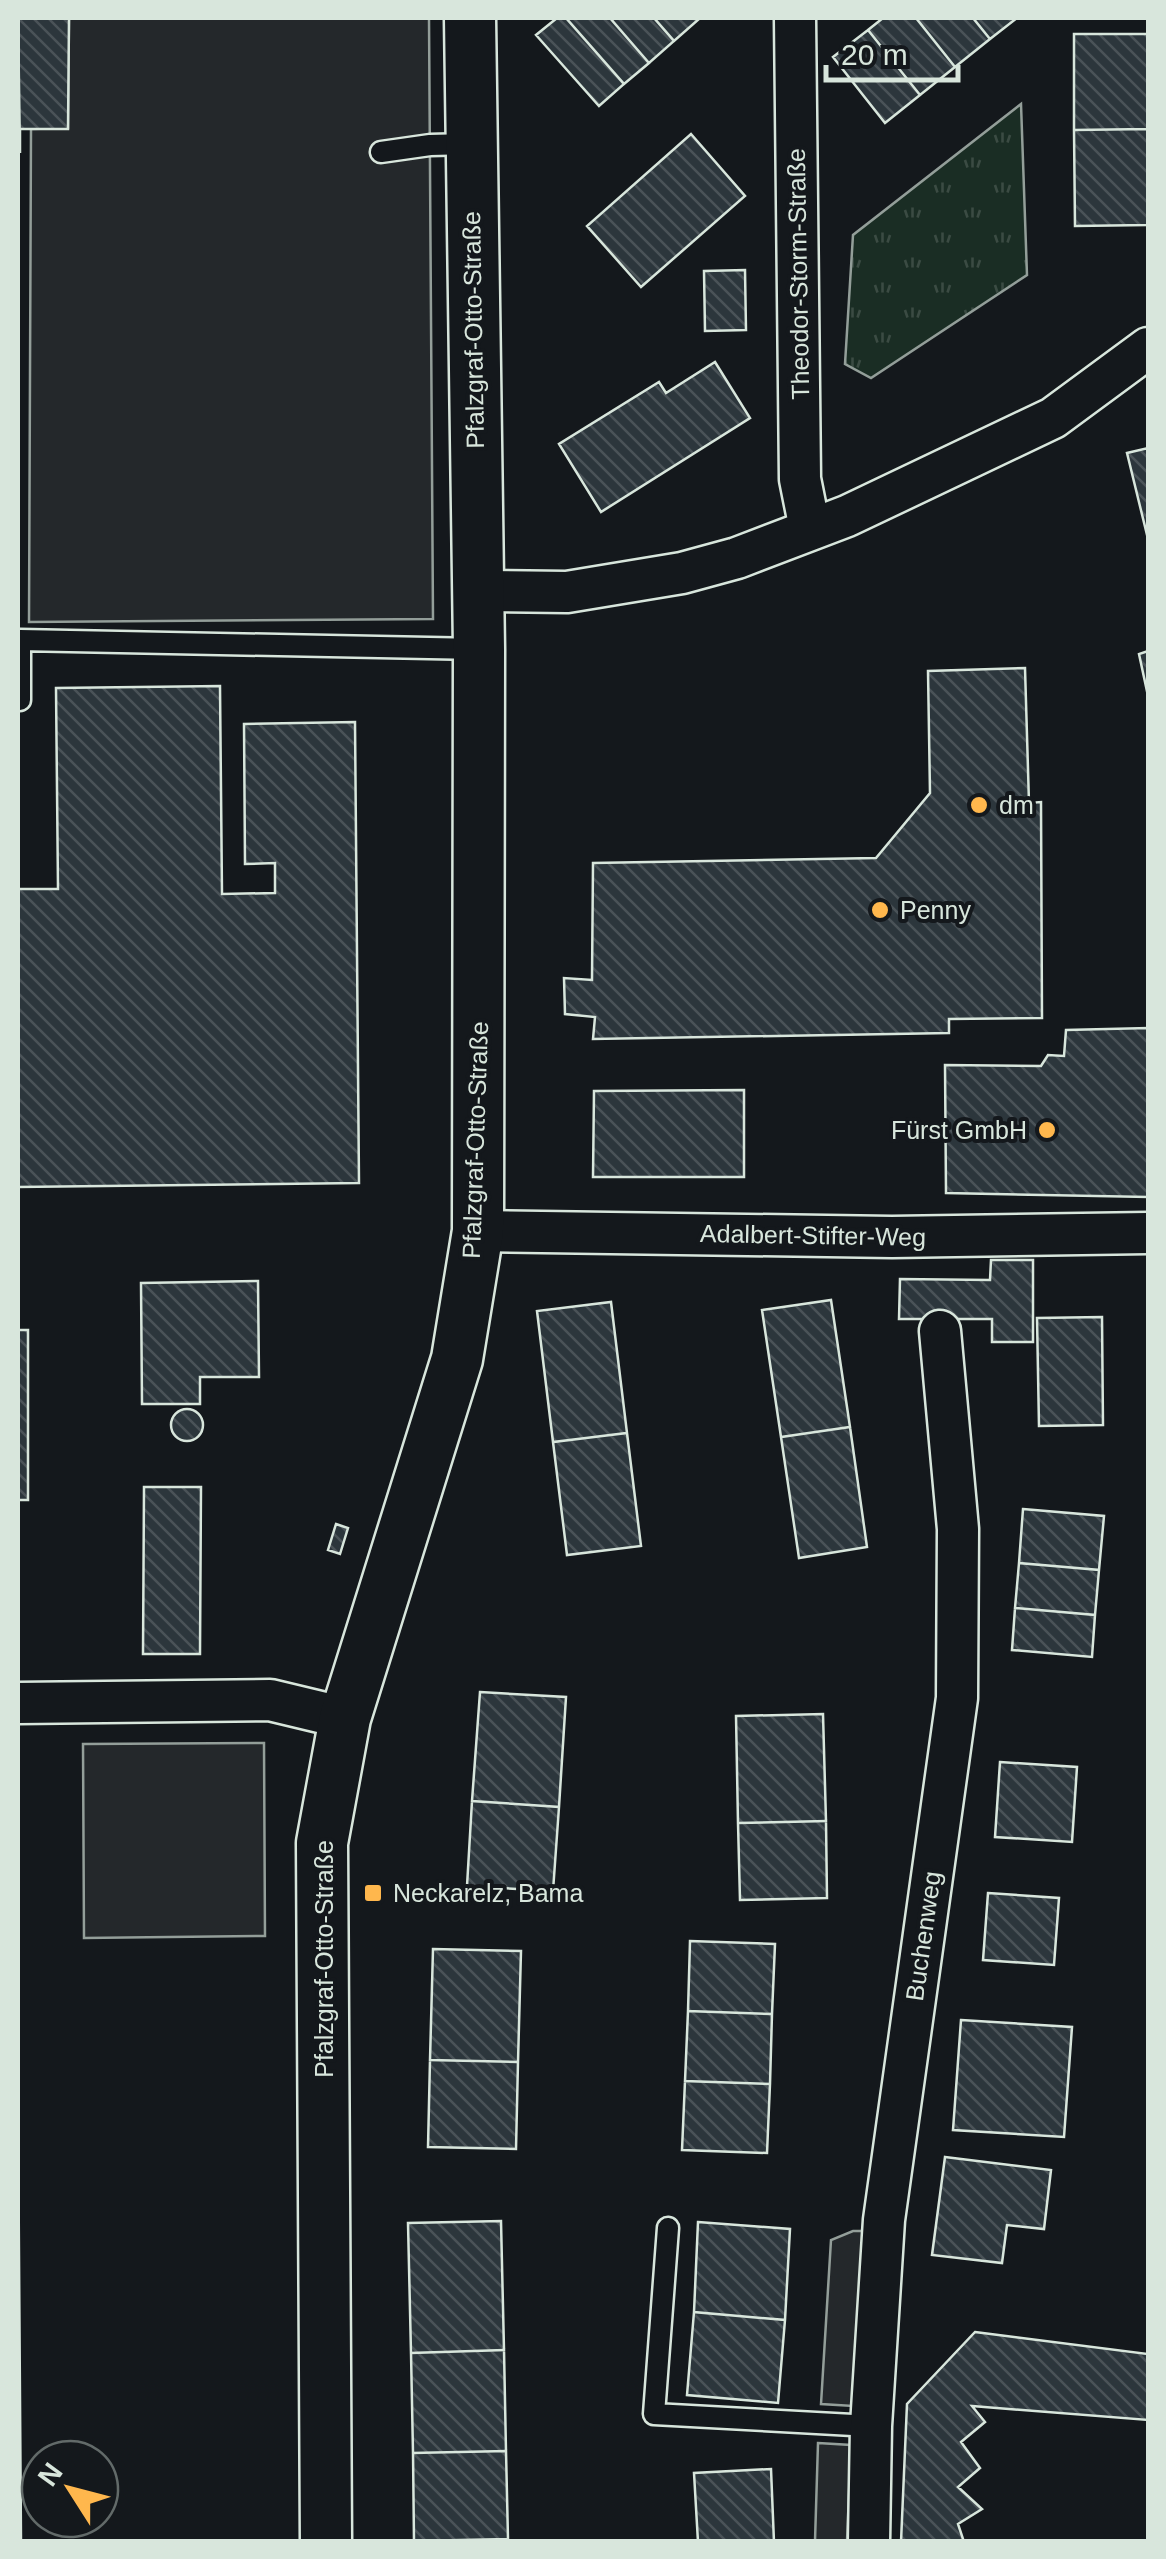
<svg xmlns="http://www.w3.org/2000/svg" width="1166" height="2559" font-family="Arial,sans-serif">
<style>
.park{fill:url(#park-tufts);stroke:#939e99;stroke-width:2.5}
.parking{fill:#24282b;stroke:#939e99;stroke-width:2.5}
.building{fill:url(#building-back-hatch);stroke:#d8e6dc;stroke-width:2.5}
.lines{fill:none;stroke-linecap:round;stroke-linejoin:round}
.service-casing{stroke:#d8e6dc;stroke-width:25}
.minor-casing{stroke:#d8e6dc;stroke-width:45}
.tertiary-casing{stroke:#d8e6dc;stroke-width:55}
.service{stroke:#14181c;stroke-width:20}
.minor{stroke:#14181c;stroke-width:40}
.tertiary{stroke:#14181c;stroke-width:50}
.poi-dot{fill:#ffb74d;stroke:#14181c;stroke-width:4}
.labels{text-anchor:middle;stroke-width:8;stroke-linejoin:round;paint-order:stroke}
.street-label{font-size:25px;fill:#d8e6dc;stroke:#14181c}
.poi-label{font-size:25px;fill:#d8e6dc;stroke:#14181c;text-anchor:start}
</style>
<defs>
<pattern id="park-tufts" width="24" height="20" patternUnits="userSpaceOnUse" patternTransform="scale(2.5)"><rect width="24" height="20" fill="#1a2d24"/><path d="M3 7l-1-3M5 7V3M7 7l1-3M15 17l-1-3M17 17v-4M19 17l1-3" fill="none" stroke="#3b4b43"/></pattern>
<pattern id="building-back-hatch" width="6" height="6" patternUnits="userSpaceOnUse" patternTransform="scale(2.5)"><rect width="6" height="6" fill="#2c363c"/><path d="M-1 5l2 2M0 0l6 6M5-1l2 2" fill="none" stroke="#4a5358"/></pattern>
</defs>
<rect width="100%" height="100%" fill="#14181c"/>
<path class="park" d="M1021 104 1027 275 871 378 845 364 853 235Z"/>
<path class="parking" d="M69 18H429L433 619 29 622 31 129 68 128Z
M264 1743 265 1936 84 1938 83 1744Z
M853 2231H863L853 2406 821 2404 831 2240Z
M818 2443 851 2445 847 2541H815Z"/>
<path class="building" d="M18 18H69L68 129H20V153Z
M557 18H566L624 84 599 106 536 35Z
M566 18H610L649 63 624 84Z
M610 18H654L674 41 649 63Z
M654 18H698L699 19 674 41Z
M883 18H916L955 67 920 95 868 30Z
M916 18H973L990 39 955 67Z
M973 18H1017L990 39Z
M868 30 920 95 885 123 833 57Z
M1074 34H1148V129L1074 130Z
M1148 129V225L1075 226 1074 130Z
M691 134 745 196 641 287 587 226Z
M745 270 746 330 705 331 704 271Z
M715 362 750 418 601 512 559 444 659 382 666 393Z
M1148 448V539L1127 453Z
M1148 651V696L1139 654Z
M1025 668 1029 803 1041 802 1042 1018 949 1019V1033L593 1039 595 1017 565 1014 564 978 592 980 593 863 876 858 930 793 928 671Z
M220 686 222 894 275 893V863L245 864 244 724 355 722 359 1183 18 1187V889H58L56 688Z
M1148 1028V1197L946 1193 945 1065 1041 1066 1048 1055 1064 1056 1066 1030Z
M744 1090V1177H593L594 1091Z
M991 1260H1033V1342H992V1319H899L900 1279 990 1280Z
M258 1281 259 1377H200V1404H142L141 1283Z
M831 1300 850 1427 781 1437 762 1310Z
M611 1302 627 1433 553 1442 537 1311Z
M1102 1317 1103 1425 1039 1426 1037 1318Z
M18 1330H28V1500H18Z
M171 1425a16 16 0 1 1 32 0a16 16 0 1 1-32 0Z
M850 1427 867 1547 799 1558 781 1437Z
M627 1433 641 1546 567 1555 553 1442Z
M144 1487H201L200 1654H143Z
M1023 1509 1104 1516 1099 1570 1019 1563Z
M336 1524 348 1528 340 1554 328 1550Z
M1019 1563 1099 1570 1095 1615 1015 1608Z
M1015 1608 1095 1615 1092 1657 1012 1650Z
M480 1692 566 1697 559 1807 472 1801Z
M823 1714 826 1821 738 1823 736 1716Z
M1000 1762 1077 1767 1072 1842 995 1837Z
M472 1801 559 1807 553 1891 467 1886Z
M826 1821 827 1898 740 1900 738 1823Z
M988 1893 1059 1898 1054 1965 983 1960Z
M690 1941 775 1944 772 2014 688 2011Z
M433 1949 521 1951 518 2062 430 2060Z
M688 2011 772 2014 770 2084 685 2081Z
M961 2020 1072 2027 1064 2137 953 2130Z
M430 2060 518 2062 516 2149 428 2147Z
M685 2081 770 2084 767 2153 682 2150Z
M18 2114 21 2542H18Z
M945 2157 1051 2170 1044 2229 1007 2225 1002 2263 932 2255Z
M501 2221 504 2350 411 2353 408 2223Z
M698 2222 790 2229 785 2320 694 2312Z
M694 2312 785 2320 778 2403 687 2395Z
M975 2332 1148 2354V2420L972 2406 985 2422 961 2442 980 2468 958 2487 982 2509 958 2524 964 2542H901L907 2404Z
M504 2350 506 2451 413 2453 411 2353Z
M506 2451 508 2539 414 2541 413 2453Z
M771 2469 774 2542H698L694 2473Z"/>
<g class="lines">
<defs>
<path id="service" d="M381 152 430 145 470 144
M20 700V640L479 649
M668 2228 654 2414 871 2426"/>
<path id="minor" d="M795 18 800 479 810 529
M478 591 567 592 682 573 737 558 847 516 1053 418 1148 348
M478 1231 892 1237 1148 1233
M18 1703 270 1700 345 1718
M869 2542 871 2426 884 2220 957 1698 958 1529 940 1331"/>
<path id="tertiary" d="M326 2542 322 1843 345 1718 457 1359 478 1231 479 649 470 18"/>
</defs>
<use href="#service" class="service-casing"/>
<use href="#minor" class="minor-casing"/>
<use href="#tertiary" class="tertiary-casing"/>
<use href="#service" class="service"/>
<use href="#minor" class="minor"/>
<use href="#tertiary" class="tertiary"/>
</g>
<g class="poi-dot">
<circle cx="979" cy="805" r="10"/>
<circle cx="880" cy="910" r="10"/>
<circle cx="1047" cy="1130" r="10"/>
<rect x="363" y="1883" width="20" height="20" rx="5"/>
</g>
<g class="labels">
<g class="street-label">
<text transform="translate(798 274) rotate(-91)" y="9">Theodor-Storm-Straße</text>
<text transform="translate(473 330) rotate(-91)" y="9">Pfalzgraf-Otto-Straße</text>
<text transform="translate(475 1140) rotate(-88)" y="9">Pfalzgraf-Otto-Straße</text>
<text transform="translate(813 1235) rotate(1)" y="9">Adalbert-Stifter-Weg</text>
<text transform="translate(923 1936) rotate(-82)" y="9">Buchenweg</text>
<text transform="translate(324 1959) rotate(-90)" y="9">Pfalzgraf-Otto-Straße</text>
</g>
<g class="poi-label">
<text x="999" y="814">dm</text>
<text x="900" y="919">Penny</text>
<text x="1027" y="1139" text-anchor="end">Fürst GmbH</text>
<text x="393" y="1902">Neckarelz, Bama</text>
</g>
</g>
<rect width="1166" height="2559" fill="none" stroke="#d8e6dc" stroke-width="40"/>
<g transform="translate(70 2489) rotate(306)"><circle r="48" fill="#14181c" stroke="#626a69" stroke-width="2.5"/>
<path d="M0-8L18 38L0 25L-18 38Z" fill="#ffb74d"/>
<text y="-15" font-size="28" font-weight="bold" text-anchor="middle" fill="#d8e6dc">N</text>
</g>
<path d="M826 65v15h132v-15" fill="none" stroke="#d8e6dc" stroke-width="5"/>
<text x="841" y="65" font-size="30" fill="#d8e6dc" stroke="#14181c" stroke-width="8" paint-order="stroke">20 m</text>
</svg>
